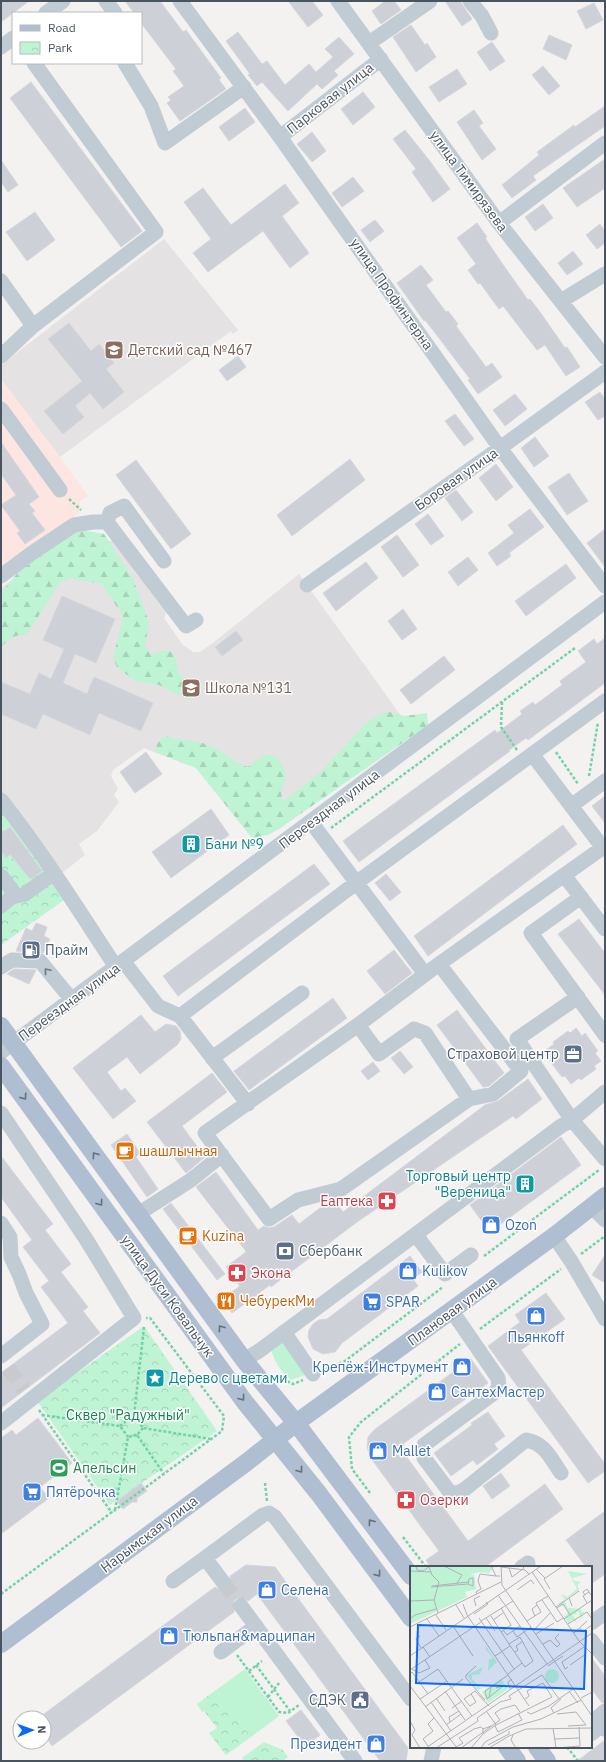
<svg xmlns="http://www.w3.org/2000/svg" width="606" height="1762" font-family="'IBM Plex Sans',sans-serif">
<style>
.education{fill:#e5e2e3}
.medical{fill:#fde5e2}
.grass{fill:#bef3d4}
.forest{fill:url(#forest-firs)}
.park{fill:url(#park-crowns)}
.building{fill:#cdd0d6;stroke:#d5d7dd}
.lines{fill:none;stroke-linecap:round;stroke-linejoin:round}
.minor-tunnel{stroke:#c9cacd;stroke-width:15;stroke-dasharray:15 8;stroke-linecap:butt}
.path{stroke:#73d3a8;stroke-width:2.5;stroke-dasharray:3 2;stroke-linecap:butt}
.minor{stroke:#c1cbd4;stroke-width:15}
.major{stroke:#afbfd1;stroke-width:18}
.oneway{stroke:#6c7883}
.oneway2{stroke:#626f7c}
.labels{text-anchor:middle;stroke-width:3;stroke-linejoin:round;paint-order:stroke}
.street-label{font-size:14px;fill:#485460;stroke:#fff}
.education-label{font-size:14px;fill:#785e54;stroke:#fff;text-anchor:start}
.culture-label{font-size:14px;fill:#0d838f;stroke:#fff;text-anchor:start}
.service-label{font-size:14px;fill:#4e5e75;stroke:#fff;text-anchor:start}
.food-label{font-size:14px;fill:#c56008;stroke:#fff;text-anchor:start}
.health-label{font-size:14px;fill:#be3a42;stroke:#fff;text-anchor:start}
.shop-label{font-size:14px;fill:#366cbe;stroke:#fff;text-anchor:start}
.park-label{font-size:14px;fill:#11834e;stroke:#fff}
.leisure-label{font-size:14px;fill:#27864d;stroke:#fff;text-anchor:start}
.inset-road{fill:none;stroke:#afb2b7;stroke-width:1}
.view{fill:#0d68f2;fill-opacity:0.15;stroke:#0d68f2;stroke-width:2}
.inset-edge{fill:none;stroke:#485460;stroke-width:2}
</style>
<defs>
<pattern id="forest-firs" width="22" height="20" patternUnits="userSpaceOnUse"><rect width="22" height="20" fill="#bef3d4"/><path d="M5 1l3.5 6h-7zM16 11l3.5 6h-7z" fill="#a5d2b9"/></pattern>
<pattern id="park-crowns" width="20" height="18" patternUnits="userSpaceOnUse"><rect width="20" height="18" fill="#bef3d4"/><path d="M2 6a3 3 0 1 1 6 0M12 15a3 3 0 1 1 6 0" fill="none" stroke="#a5d2b9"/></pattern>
</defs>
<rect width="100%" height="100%" fill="#f4f1f1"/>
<path class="education" d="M164 239 238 330 233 334 231 331 60 457 1 379V365Z
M73 535 103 539 115 542 168 609 164 618 182 644 193 652H200L214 642 299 574 407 724 252 838 196 768 144 748 113 770 111 776 118 789 114 795 119 802 97 831 79 844 85 855 62 873 1 790V588Z"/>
<path class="medical" d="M1 379 60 457 88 496 80 501V509L78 514 1 570Z"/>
<path class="grass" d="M282 1339 305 1375 291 1380C281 1371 274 1362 271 1349Z
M245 1669 279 1716 251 1737 216 1690Z"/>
<path class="forest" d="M87 531 104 534 133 579 149 622 145 646 151 655 161 651H172L177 662 178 673 194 689 190 700 159 685 135 681 117 667 113 658 123 616 102 584 69 578 59 584 27 634C15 635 8 638 1 648V593L19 571 63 539 73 535 76 532Z
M386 711 405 716 427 713 428 725 279 829 268 835 252 838 196 768 155 752 157 744 164 736C179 739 197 740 210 746 224 752 234 763 248 767L257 759 267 754 278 758 284 768 286 779 281 790 282 802 320 773 366 723Z"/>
<path class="park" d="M1 790 70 884 64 900 1 945Z
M144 1326 217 1431 110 1505 37 1401Z
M216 1690 251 1737 226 1755 209 1733 217 1728 204 1711 202 1712 197 1704Z
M264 1742 283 1750 288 1757 283 1761H244L242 1758Z"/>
<path class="building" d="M1 1H29L1 22Z
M125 1H160L183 32 186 30 202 52 221 78 219 80 226 89 180 121 167 103 171 100 168 97 184 86 173 71 176 69 141 23V13H134Z
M288 1H312L323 15 308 27Z
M385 1H394L401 10 381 24 372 11Z
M445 1H460L472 19 462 26Z
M594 3 603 20 586 29 577 11Z
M411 25 425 45 427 43 436 57 416 72 393 37Z
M238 32 262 64 267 61 285 85 309 64 316 72 333 57 325 49 339 37 354 54 334 71 338 75 322 89 317 84 288 111 262 82 257 86 248 75 250 74 226 41Z
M549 35 572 45 566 60 543 49Z
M492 42 505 61 490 71 477 52Z
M543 66 560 86 549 95 532 75Z
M457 69 467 84 439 102 429 87Z
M31 82 142 231 121 247 10 98Z
M363 92 375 107 353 125 341 109Z
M605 106V126L533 176 536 180 512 198 502 185 539 155 537 152 574 125 575 127Z
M245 108 255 122 229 141 219 127Z
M474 110 483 123 479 126 496 149 482 160 457 122Z
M405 130 429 160 450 189 433 202 412 172 416 169 393 139Z
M312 132 326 151 312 162 297 144Z
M605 159V188L577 207 563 188Z
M1 160 18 185 8 192 1 182Z
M353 177 364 191 342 207 332 193Z
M285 184 299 203 282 216 309 253 290 268 263 231 208 272 193 253 211 239 184 202 203 188 231 225Z
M543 204 553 218 535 231 525 217Z
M35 212 55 240 27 261 6 232Z
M375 220 384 231 370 242 361 230Z
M477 223 487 237 485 238 504 266 528 300 530 299 540 312 565 348 567 347 580 367 566 376 545 345 537 350 503 306 499 309 480 283 478 284 468 270 476 264 457 238Z
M600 224 605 231V243L597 249 586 235Z
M573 251 583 264 567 275 558 263Z
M421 265 433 280 426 285 446 312 448 311 458 324 456 326 486 367 492 363 502 377 478 394 468 380 470 379 439 338 425 320 424 321 397 283Z
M69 323 91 351 99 344 114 363 106 369 124 392 103 409 90 393 75 406 84 417 63 434 44 411 82 381 48 339Z
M238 356 246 367 227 381 219 370Z
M600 392 605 399V416L598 420 585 402Z
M515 394 527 409 505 426 493 410Z
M455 414 474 439 464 446 445 421Z
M535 437 549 456 534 467 521 448Z
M1 442 39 497 29 504 35 511 32 513 45 530 25 544 17 533 20 531 1 505 16 495 1 474Z
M350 459 365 480 292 536 277 515Z
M136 460 191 534 171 549 116 475Z
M496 464 513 487 496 501 479 478Z
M569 473 588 501 567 515 548 487Z
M456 490 473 512 462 521 445 498Z
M530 509 544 527 509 553 511 556 497 566 488 553 514 533 508 525Z
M428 514 444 536 431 545 415 524Z
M605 529V567L587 543Z
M397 535 419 565 403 577 381 547Z
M468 557 478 570 458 586 448 572Z
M366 562 378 578 336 611 323 593Z
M566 564 576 578 526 616 515 601Z
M62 596 115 619 96 663 75 654 63 683 87 694 94 677 153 703 141 731 99 713 90 735 43 714 36 729 1 714V682L30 694 39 673 51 679 64 649 43 640Z
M403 609 417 629 402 640 388 621Z
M236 631 243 640 222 656 215 647Z
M605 638V683L528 740 526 738 509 750 510 751 359 862 343 841 495 730 497 733 522 714 520 711 533 702 535 705 562 685 560 681 586 662 578 651 594 639 597 644Z
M444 656 455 670 411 704 400 690Z
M146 752 162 774 135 793 120 772Z
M605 796V823L592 806Z
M211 809 229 835 171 878 152 852Z
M563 825 577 844 428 956 414 936Z
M10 827 42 871 30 879 10 854 6 858 1 851V834Z
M314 864 330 884 178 996 163 976Z
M386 874 401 892 390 901 375 883Z
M579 919 605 953V995L558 934Z
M36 923 47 927 44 936 50 939 43 953 16 951 26 928 32 931Z
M394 950 412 973 385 994 367 971Z
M14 969 36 970 29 984 7 974Z
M333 998 347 1018 249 1090 234 1071Z
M457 1010 504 1073 489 1086 483 1087 437 1025Z
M141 1015 155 1032 166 1024 176 1026 180 1031 181 1039 177 1045 140 1074 127 1057 107 1072 121 1091 125 1088 136 1101 113 1119 73 1068Z
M576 1028 582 1036 585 1033 598 1051 595 1053 601 1061 594 1066 596 1069 581 1080 579 1078 571 1084 565 1076 562 1077 549 1060 552 1058 546 1050 554 1044 553 1042 568 1031 570 1033Z
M400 1051 413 1067 404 1074 391 1058Z
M373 1062 380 1071 368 1080 361 1071Z
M212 1073 227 1092 182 1126 205 1157 186 1173 147 1122Z
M528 1079 542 1099 516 1119 513 1116 357 1222 271 1287 270 1285 232 1313 222 1299 240 1286 226 1267 246 1252 245 1250 196 1187 216 1172 258 1230 264 1226 269 1228 274 1227 292 1215 299 1224 329 1201 334 1200 343 1212 485 1105 498 1101Z
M127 1134 140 1153 136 1157 158 1189 147 1197 111 1145Z
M561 1137 581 1165 490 1232 470 1205Z
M1 1156 53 1224 45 1230 71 1264 61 1272 88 1307 83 1311 100 1333 1 1408V1373L68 1323 41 1287 49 1281 23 1247 32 1240 1 1197Z
M171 1203 225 1274 217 1280 163 1209Z
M605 1255V1283L592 1275Z
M410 1256 422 1272 413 1279 418 1286 342 1343 335 1352 323 1354 313 1349 308 1337 309 1330 313 1324 319 1320 327 1319Z
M546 1293 565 1319 521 1350 605 1464V1471L588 1483 488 1346 520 1322 515 1315Z
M471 1359 488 1383 404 1443 403 1452 468 1541 545 1484 563 1509 485 1567H430L426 1560 439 1551 370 1457 367 1447 368 1437 374 1430Z
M488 1412 505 1436 494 1444 498 1449 477 1465 473 1460 451 1476 434 1453 472 1425 471 1423Z
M38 1418 72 1463 40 1487 49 1498 1 1534V1438L12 1430 16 1435Z
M501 1473 510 1486 492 1499 483 1486Z
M141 1483 147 1491 137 1498V1502H132L123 1509 117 1501Z
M605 1511V1574L591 1584V1567H586L566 1540Z
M246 1565 275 1567 408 1748 406 1761H380L257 1594 248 1601 244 1598 236 1599 233 1603 234 1612 52 1746 44 1734V1714L215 1587 220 1590 228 1589 231 1585 230 1576Z
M591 1657 605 1676V1702L602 1703 591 1688Z
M301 1710 320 1735 305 1746 286 1721Z
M605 1740V1761H577Z"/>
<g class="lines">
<path class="minor-tunnel" d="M8 1368 24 1390
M223 1582 241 1606"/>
<path class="path" d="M69 499 81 510
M502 702 501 727 517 750
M556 752 578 784
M589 776 598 722
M331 828 575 648
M581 1254 605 1236
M484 1256 599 1170
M144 1327 134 1415 143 1428 211 1439
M480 1329 561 1269
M325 1369 345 1361 443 1287
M278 1377 293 1384 303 1380
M39 1410 112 1513
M42 1415 120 1426 128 1437
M120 1426 134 1415
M143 1428 137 1435 164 1474
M265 1483 267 1501
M370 1493 352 1469 349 1437 361 1422 460 1344
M115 1510 128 1437 137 1435
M403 1537 426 1567
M1 1594 222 1431 224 1416 150 1318H146
M237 1655 279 1712 288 1713 299 1705
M256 1665 290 1711
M249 1671 262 1661
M268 1697 279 1683
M567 1747 578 1761"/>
<path class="minor" d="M106 1 115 13
M180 1 280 137 500 448 605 586
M338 1 499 223 605 357
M470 1 482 16 491 33
M46 13 63 1
M369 43 430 1
M1 47 13 38
M125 63 151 106 165 143 244 87
M280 137 381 59
M499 223 605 143
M1 281 33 326
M561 301 605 274
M1 356 33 326 156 232 34 63
M1 409 60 490
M107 522 110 513 124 506 164 561
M1 576 32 553 74 525 93 522H107L186 626 196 620
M307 585 500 448 605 372
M532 754 603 848
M1 800C43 853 79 911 116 967
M571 806 605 781
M311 822 425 974
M564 875 605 929
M1 876 12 890V897L1 906
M12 897 25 894 54 873
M581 897 531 933 605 1035
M124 962 158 1006 180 1016 248 1104
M439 964 521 1071 493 1094 469 1099 341 1189 298 1200 269 1219 205 1133 358 1025 439 964 605 846
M1 967 12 960 40 961 72 1000
M578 997 517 1039 572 1120 605 1159
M180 1016 356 883 605 701
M358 1025 379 1054 414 1029 425 1033 469 1099
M1 1052 605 602
M212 1058 302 993
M1 1113 86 1239 134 1318 1 1423
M591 1206 605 1220
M138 1214 191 1180 222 1155
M1 1223 10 1237 11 1257 19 1274 26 1293 42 1324 1 1356
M416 1235 445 1274 471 1255
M554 1236 571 1261 605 1319
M452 1311 498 1378 499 1387 494 1393 424 1445 422 1451 424 1458 449 1491 456 1494 465 1489 526 1440C545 1443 551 1459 561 1473
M284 1332 313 1374
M244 1360 259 1351 561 1126 572 1120 605 1092
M522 1567 528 1563
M173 1581 205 1558
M223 1582 205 1558 263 1515 269 1513 275 1517 411 1699
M241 1606 355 1761
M591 1623 605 1613
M591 1640 605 1658
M221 1652 256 1626
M605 1711 597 1718 605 1729
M591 1734 602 1725
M431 1761 434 1747"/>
<path class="major" d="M1 1026 244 1360 296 1423 411 1576
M1 1066 244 1401 319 1494 411 1618
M1 1644 247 1462 296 1423 554 1236 605 1196
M507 1747 517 1761
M537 1747 547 1761"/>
</g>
<defs><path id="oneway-chevron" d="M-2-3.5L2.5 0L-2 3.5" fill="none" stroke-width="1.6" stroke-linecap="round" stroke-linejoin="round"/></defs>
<use class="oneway" href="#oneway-chevron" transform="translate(47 971) rotate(-130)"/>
<g class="oneway2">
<use href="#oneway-chevron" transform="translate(24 1097) rotate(54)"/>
<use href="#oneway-chevron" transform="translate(95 1155) rotate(-126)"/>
<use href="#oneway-chevron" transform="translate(100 1203) rotate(54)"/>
<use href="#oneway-chevron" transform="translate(221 1328) rotate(-126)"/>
<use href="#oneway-chevron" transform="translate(242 1398) rotate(53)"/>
<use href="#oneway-chevron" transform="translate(300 1470) rotate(52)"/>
<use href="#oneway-chevron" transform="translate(371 1522) rotate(-126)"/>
<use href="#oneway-chevron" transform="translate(378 1574) rotate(53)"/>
</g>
<defs>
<symbol id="school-square" viewBox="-11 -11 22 22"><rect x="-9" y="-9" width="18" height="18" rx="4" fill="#8d6e63" stroke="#fff"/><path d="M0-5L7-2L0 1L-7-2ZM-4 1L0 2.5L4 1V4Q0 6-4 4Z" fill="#fff"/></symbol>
<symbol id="building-square" viewBox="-11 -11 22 22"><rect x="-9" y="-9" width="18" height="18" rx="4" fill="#0f9aa8" stroke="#fff"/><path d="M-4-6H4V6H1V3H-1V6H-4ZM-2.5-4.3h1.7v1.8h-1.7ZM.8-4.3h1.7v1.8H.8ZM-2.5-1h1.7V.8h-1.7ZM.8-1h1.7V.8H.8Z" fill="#fff"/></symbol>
<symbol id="fuel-square" viewBox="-11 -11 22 22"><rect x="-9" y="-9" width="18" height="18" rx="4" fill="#5c6f8a" stroke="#fff"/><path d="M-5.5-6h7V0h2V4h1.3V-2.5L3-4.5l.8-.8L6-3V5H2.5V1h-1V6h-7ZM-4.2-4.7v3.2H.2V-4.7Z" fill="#fff"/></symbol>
<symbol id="office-square" viewBox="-11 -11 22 22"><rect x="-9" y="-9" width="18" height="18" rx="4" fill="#5c6f8a" stroke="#fff"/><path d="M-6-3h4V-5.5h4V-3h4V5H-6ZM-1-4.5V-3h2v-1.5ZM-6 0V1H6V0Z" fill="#fff"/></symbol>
<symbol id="cafe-square" viewBox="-11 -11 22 22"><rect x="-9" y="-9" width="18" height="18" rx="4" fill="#e8710a" stroke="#fff"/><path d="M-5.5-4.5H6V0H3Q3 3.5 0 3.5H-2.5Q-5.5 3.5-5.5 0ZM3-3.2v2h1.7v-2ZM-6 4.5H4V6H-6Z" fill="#fff"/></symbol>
<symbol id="pharmacy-square" viewBox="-11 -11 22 22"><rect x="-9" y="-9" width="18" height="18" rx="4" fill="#e0444e" stroke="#fff"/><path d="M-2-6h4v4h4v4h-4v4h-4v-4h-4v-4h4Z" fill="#fff"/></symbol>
<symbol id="shop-square" viewBox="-11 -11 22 22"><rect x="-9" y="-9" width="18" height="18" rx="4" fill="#3f7fe0" stroke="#fff"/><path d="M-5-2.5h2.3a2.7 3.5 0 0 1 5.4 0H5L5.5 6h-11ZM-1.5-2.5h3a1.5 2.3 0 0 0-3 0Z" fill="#fff"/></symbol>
<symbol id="bank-square" viewBox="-11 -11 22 22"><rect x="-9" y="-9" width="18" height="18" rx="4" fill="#5c6f8a" stroke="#fff"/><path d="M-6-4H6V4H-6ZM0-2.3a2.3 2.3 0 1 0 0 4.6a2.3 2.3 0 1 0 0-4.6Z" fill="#fff"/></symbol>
<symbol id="restaurant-square" viewBox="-11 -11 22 22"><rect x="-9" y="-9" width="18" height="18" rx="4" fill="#e8710a" stroke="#fff"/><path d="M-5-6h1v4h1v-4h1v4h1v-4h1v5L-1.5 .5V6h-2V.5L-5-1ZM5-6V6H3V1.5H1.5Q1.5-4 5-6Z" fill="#fff"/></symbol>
<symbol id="supermarket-square" viewBox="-11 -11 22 22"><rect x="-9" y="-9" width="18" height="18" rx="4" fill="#3f7fe0" stroke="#fff"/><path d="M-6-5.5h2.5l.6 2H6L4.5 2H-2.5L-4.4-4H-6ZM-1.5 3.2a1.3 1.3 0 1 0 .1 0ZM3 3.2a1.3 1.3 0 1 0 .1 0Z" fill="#fff"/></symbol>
<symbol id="sight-square" viewBox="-11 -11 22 22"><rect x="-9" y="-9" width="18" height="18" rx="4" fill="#0f9aa8" stroke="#fff"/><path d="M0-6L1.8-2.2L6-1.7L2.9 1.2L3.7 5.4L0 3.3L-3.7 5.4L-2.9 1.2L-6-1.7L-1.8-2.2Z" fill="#fff"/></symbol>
<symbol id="stadium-square" viewBox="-11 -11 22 22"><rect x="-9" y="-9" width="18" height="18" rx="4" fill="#2e9e5b" stroke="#fff"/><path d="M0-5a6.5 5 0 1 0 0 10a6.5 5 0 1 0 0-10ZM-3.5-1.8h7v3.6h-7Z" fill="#fff"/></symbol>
<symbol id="civic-square" viewBox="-11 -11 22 22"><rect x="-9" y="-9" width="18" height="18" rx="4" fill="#5c6f8a" stroke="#fff"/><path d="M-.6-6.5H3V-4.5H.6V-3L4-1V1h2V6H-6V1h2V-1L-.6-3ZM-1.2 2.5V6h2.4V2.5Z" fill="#fff"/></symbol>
</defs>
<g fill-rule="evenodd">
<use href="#school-square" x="103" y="339" width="22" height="22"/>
<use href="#school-square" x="180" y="677" width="22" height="22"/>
<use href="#building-square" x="180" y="833" width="22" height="22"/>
<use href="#fuel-square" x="20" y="939" width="22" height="22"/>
<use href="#office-square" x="562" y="1043" width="22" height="22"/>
<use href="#cafe-square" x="114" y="1140" width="22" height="22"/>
<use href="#building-square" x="514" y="1173" width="22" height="22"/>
<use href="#pharmacy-square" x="376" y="1190" width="22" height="22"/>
<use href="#shop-square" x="480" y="1214" width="22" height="22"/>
<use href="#cafe-square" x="177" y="1225" width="22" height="22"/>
<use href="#bank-square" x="274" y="1240" width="22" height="22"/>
<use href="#shop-square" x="397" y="1260" width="22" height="22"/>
<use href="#pharmacy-square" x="226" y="1262" width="22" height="22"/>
<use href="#restaurant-square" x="215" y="1290" width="22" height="22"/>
<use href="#supermarket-square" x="361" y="1291" width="22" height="22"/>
<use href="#shop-square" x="525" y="1305" width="22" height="22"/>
<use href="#shop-square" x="451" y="1356" width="22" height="22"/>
<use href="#sight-square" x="144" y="1367" width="22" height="22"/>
<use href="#shop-square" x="426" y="1381" width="22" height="22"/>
<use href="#shop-square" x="367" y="1440" width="22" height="22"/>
<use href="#stadium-square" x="48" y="1457" width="22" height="22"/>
<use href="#supermarket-square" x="21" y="1481" width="22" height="22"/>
<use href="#pharmacy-square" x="395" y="1489" width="22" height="22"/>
<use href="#shop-square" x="256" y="1579" width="22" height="22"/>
<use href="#shop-square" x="158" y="1625" width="22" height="22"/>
<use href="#civic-square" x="349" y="1689" width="22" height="22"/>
<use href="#shop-square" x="365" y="1733" width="22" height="22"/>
</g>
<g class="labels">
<g class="street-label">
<text transform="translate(330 98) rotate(-38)" y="5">Парковая улица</text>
<text transform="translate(469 181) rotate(54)" y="5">улица Тимирязева</text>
<text transform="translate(392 294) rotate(55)" y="5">улица Профинтерна</text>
<text transform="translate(456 479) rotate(-35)" y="5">Боровая улица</text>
<text transform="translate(329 809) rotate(-37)" y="5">Переездная улица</text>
<text transform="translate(69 1002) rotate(-36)" y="5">Переездная улица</text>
<text transform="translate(168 1296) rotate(54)" y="5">улица Дуси Ковальчук</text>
<text transform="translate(452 1311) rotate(-36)" y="5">Плановая улица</text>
<text transform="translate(149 1534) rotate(-37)" y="5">Нарымская улица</text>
</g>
<g class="education-label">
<text x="128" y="355">Детский сад №467</text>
<text x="205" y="693">Школа №131</text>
</g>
<g class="culture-label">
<text x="205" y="849">Бани №9</text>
<text x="511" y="1181" text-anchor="end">Торговый центр<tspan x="511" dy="16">"Вереница"</tspan></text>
<text x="169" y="1383">Дерево с цветами</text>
</g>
<g class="service-label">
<text x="45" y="955">Прайм</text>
<text x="559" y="1059" text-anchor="end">Страховой центр</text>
<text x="299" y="1256">Сбербанк</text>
<text x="346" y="1705" text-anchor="end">СДЭК</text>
</g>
<g class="food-label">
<text x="139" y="1156">шашлычная</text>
<text x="202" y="1241">Kuzina</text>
<text x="240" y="1306">ЧебурекМи</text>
</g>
<g class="health-label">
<text x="373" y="1206" text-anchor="end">Еаптека</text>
<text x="251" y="1278">Экона</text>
<text x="420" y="1505">Озерки</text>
</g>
<g class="shop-label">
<text x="505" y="1230">Ozon</text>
<text x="422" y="1276">Kulikov</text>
<text x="386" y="1307">SPAR</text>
<text x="536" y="1342" text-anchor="middle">Пьянкоff</text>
<text x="448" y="1372" text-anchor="end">Крепёж-Инструмент</text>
<text x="451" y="1397">СантехМастер</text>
<text x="392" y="1456">Mallet</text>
<text x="46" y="1497">Пятёрочка</text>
<text x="281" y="1595">Селена</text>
<text x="183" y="1641">Тюльпан&amp;марципан</text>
<text x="362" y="1749" text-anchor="end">Президент</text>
</g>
<g class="park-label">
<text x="128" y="1420">Сквер "Радужный"</text>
</g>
<g class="leisure-label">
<text x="73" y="1473">Апельсин</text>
</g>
</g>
<g transform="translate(410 1566)">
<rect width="182" height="182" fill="#f4f1f1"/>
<path d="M57 0H85L79 7 70 6 59 9ZM158 5 177 8 162 12 165 15 171 16 167 19 169 24 155 34 151 28 157 31 167 23ZM154 34 158 42 171 43 172 46H174L171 53 169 46H166L167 49 162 48 167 56 161 54 159 58 152 47 155 50 158 47 156 41 148 38ZM75 79 87 96 78 105 79 93 83 92 76 84ZM73 101 70 108 62 109V113L72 123H66L57 109Z" fill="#bef3d4"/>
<path d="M0 0H57L59 9H64L66 23 55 26 57 31 0 58ZM135 110a7 7 0 1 1 14 0a7 7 0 1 1-14 0ZM91 113 98 123 78 137 72 126Z" fill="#bef3d4"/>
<path class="inset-road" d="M6 0 7 4 13 5 20 0M34 0 52 9 47 17M81 0 86 10H90M91 0 92 19 182 150M91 1 115 4 119 8M99 2 102 11 113 3 114 0M126 3 135 12M0 5 21 6M122 6 169 75 182 88M22 20 58 16M21 21 58 18 63 20V12L59 13 58 18M140 23 134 13 153 0M107 24 121 14 124 18M67 28 66 26 71 23 68 15 70 8 86 10M88 29 137 98M175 29 173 26 177 23 181 29M24 34 28 47M132 34 147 56 153 52M0 35 24 34 29 16 22 9 19 1M177 37 173 30 179 26M53 38 57 49 119 140M46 39 54 52M66 40 64 33 70 30M162 40 159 32 169 25M146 41 159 32M147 42 153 38 160 49M64 48 78 38 76 36M26 49 36 64M81 50 99 78 112 97 115 101 123 95 110 71 99 78M125 50 122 43 127 39M69 52 104 103M76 52 85 65M0 53 5 49 26 43M17 53 29 70M154 53 182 34M83 54 93 47M71 55 103 35M117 55 131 46 126 37 138 30M158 58 177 46 182 53M43 60 63 90M0 61 91 16M170 62 172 66 182 59M93 64 97 69 110 60M103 65 107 71 121 61M123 65 140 47M91 66 101 59 91 42M164 67 177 55M126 68 144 57M10 70 6 73 11 82M133 78 140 74 147 81 150 78 145 72 149 68M13 81 20 91M105 86 108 84 106 80 112 76M0 90 131 0M85 90 100 80M160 99 176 88M66 100 56 109V112L75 134M138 100 153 90M158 101 155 103 152 96 174 81M2 103 9 107 20 102 15 94M0 104 71 56M0 108 2 106 18 128M98 108 112 97M9 116 28 103 62 150M0 120 47 182M81 121 75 125 77 133 93 120 86 122M100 123 98 116 102 113M35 125 55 154M159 125 168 137M26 132 35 145M79 132 81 121 98 109M171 132 182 126M10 133 37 115M21 136 41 165M60 140 54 133 65 125 79 140M60 140 66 136 61 128M15 141 53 113M42 142 52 135M117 146 121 148 139 140 163 123M144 147 141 142 151 133M147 148 166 146 176 159 158 160M0 155 5 164 2 169 10 182M40 156 39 151 49 145M36 159 51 148M86 159 142 131 133 117 117 125 119 130 114 134M85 160 88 166 112 154 108 147M143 162 146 182 170 180 169 161M73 168 86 159 77 146M103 169 101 174 106 182M145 173 169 172M78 179 99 168V165M18 180 13 173 23 165 18 158 24 152M46 181 53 177 49 172 64 163 71 161 73 163M16 182 182 67M26 182 68 155 67 152 90 136 101 133 99 130 132 109 149 133M51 182 90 154 85 147 91 143 105 139 110 146M61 182 73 168V163L81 160M71 182 75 176 103 161 131 153 171 134M79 182 99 170 116 163 182 162"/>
<path class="view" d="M8 59 176 65 174 123 6 117Z"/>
<rect width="182" height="182" class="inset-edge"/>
</g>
<rect width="606" height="1762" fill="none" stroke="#485460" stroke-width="4"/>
<rect x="12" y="12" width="130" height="52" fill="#ffffff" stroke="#b6bbbf"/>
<rect x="20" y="25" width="20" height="6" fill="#afbfd1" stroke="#b6bbbf"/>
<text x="48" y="32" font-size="12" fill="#485460">Road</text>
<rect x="20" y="42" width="20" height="12" fill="url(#park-crowns)" stroke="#b6bbbf"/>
<text x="48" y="52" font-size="12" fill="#485460">Park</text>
<g transform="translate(32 1730) rotate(88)"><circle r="19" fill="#ffffff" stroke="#b6bbbf"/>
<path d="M0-3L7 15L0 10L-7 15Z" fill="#0d68f2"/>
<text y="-6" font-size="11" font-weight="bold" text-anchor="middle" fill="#485460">N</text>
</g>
</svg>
